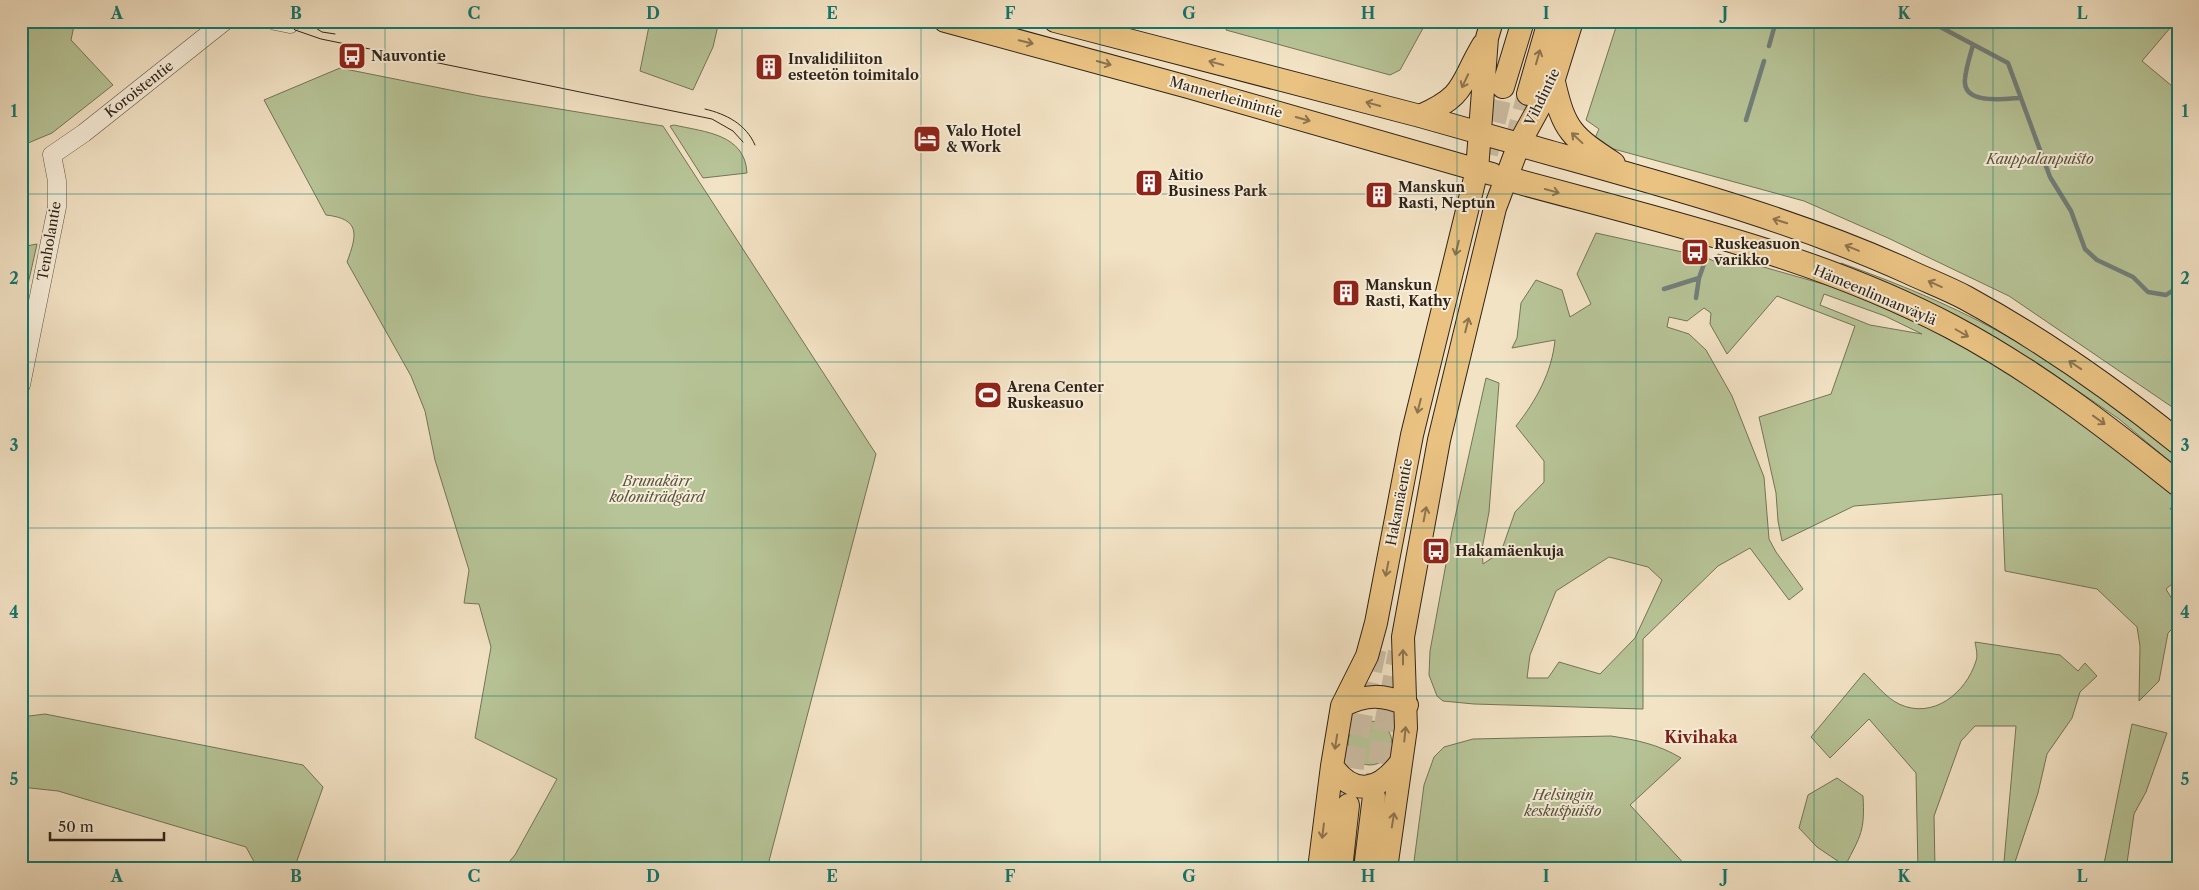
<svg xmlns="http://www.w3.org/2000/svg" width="2199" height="890" font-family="'Libre Caslon Text',serif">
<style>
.green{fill:#b7c497;stroke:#747458;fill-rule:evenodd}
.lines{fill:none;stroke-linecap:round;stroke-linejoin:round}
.stream{stroke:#727f7b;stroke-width:4.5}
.primary-tunnel{stroke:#ccbda3;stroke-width:22;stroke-dasharray:22 11;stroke-linecap:butt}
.tertiary-casing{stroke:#615444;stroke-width:19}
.primary-casing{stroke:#302419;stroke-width:24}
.trunk-casing{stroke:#302419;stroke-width:26}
.tertiary{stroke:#f7edd9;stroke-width:18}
.primary{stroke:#eac282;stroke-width:22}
.trunk{stroke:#eac282;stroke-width:24}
.tram{stroke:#302419;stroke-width:1}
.oneway{stroke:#8d734e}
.grid{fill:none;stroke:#0f766e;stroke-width:1;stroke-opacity:0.55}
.labels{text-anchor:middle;stroke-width:4;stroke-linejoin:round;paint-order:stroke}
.poi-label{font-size:14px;font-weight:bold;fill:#302419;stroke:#f7edd9;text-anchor:start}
.street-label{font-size:14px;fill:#302419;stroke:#f7edd9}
.park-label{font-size:14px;font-style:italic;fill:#58543f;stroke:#f7edd9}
.quarter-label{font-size:16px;font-weight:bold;fill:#7a1f14;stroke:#f7edd9}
.neatline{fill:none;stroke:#0f766e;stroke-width:2}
.grid-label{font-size:16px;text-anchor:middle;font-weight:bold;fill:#0f766e}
</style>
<rect width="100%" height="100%" fill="#f3e3c5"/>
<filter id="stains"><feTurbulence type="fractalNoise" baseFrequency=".004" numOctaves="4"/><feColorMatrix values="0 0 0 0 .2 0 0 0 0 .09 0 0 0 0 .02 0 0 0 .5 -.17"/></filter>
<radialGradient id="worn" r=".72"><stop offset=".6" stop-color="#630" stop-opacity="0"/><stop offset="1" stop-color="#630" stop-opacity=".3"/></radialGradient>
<path class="green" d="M21 21H75L71 40 113 85 52 133 21 146Z
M650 21H719L713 47 693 90 640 71Z
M1228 21H1427L1400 70 1390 75 1226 30Z
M1618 21H2176L2142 61 2178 91V411L2009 296 1888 238 1804 201 1610 148 1594 140 1599 129 1586 120Z
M340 68 480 96 663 126 876 454 769 861 764 869H503L515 855 557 779 475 738 491 647 479 604 464 603 469 570 435 460 425 411 411 376 347 262C357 235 361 219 326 215L264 100Z
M674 125C705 132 745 134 747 173L703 178 670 126Z
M1596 233 1705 257 1716 262 1718 254 1844 290 1952 339 2042 391 2137 460 2178 496V511L2170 508 2178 520V579L2166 589 2178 609V623L2168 633 2159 681 2139 701 2140 646 2137 627 2097 589 2005 571 2002 494 1854 506 1782 541 1778 521 1776 493 1759 417 1831 394 1855 326 1777 296 1727 354 1710 324 1711 313 1704 308 1687 321 1669 317 1667 327 1689 334 1706 350 1732 396 1764 477 1769 539 1776 552 1803 589 1789 600 1750 548 1718 566 1643 639V709L1474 704 1443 701 1437 696 1429 675 1430 651 1452 531 1486 378 1499 383 1489 512 1482 549 1483 564 1501 552 1515 512 1544 482V461L1516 426C1536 401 1552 372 1555 340L1512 348 1517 338 1521 303 1536 280 1562 290 1570 317 1591 304 1577 274ZM1824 294 1885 316 1922 334 1870 325 1820 305ZM1609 557 1648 567 1662 580 1635 638 1600 674 1559 662 1548 678H1527L1530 655 1556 591Z
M37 244 22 311H21V247Z
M1841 263C1905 286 1966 311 2024 346 2078 378 2128 417 2178 456V468L2119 419 2033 360 2003 343 1839 267Z
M1975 642 2060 655 2078 671 2085 663 2097 676 2080 692 2072 718 2047 754 2038 793 2015 862H2004L2016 726H1975L1961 741 1934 816 1935 869H1918L1916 773 1869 719 1830 758 1811 737 1864 673C1874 682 1886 698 1899 704 1933 720 1966 693 1976 661 1978 655 1976 648 1975 642Z
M45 714 303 765 323 787 294 869H258L246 847 58 791 21 787V717Z
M1348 743a22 22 0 1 1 44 0a22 22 0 1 1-44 0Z
M2132 724 2167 733 2146 792 2134 814 2127 863 2104 864Z
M1611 736C1636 740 1658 744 1681 758L1630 805 1689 869H1413L1424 785 1434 757 1444 747 1473 739Z
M1837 778 1863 796C1865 831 1861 835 1845 866L1817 847 1799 828 1808 795Z"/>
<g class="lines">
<path class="stream" d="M1929 21 2008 63 2050 177 2071 211 2085 249 2097 260 2133 277 2148 292 2166 295 2178 287
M1973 45C1970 56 1966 68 1965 79 1962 105 2004 99 2019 98
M1769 46 1776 21
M1746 120 1764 61
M1664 289 1699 278
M1696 298 1699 278 1705 261"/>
<path class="primary-tunnel" d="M1515 143 1528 94
M1487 154 1503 87
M1374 796 1382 741 1399 652
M1348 801 1357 739 1376 646"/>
<defs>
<path id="tertiary" d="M275 21 290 24V21
M21 385 57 207V181L52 155 84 133 225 21"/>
<path id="primary" d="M945 21 1188 87 1492 174
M1055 21 1420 116 1519 144
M1503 87 1523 21
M1528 94 1549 21
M1420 116C1467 95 1459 85 1483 45
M1342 706C1366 694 1383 694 1407 705
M1332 766C1355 798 1380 790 1401 762
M1319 869 1332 766 1342 706 1367 656 1376 623 1412 435 1477 170 1487 38 1492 21
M1341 869 1348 805
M1365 869 1374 796
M1386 869 1406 728 1403 637 1439 440 1495 208 1519 144 1553 82 1572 21"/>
<path id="trunk" d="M1553 82C1564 131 1572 137 1613 164
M1519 144C1650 181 1783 215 1907 271 1926 280 1947 288 1966 298 2041 339 2111 388 2178 442
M1505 178C1654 219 1814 254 1952 327 2033 370 2106 426 2178 484"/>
</defs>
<use href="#tertiary" class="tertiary-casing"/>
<use href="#primary" class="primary-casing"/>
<use href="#trunk" class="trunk-casing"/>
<use href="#tertiary" class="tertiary"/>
<use href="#primary" class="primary"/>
<use href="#trunk" class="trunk"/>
<path class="tram" d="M286 21 295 30 321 39 712 119 733 131 743 142
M305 21 322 32 335 34
M705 109C726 114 746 124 755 145"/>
</g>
<defs><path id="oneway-shaft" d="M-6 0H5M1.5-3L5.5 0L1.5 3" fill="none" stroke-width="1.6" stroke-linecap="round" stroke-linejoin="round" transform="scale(1.25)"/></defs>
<g class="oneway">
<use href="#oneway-shaft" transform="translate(1026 42) rotate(14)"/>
<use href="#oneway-shaft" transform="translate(1538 57) rotate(-74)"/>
<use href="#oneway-shaft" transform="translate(1104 63) rotate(16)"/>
<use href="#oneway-shaft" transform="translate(1216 63) rotate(-165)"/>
<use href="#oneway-shaft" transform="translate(1465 81) rotate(115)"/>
<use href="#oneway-shaft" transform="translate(1373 104) rotate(-165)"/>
<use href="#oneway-shaft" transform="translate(1303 119) rotate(16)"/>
<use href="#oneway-shaft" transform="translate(1577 138) rotate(-137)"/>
<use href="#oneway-shaft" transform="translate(1552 191) rotate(15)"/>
<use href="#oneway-shaft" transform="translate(1780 221) rotate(-163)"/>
<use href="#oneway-shaft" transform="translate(1457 248) rotate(104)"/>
<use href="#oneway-shaft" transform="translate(1852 248) rotate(-158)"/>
<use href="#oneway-shaft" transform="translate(1935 284) rotate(-156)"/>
<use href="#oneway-shaft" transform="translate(1467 325) rotate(-76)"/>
<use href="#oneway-shaft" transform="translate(1962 333) rotate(30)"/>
<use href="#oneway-shaft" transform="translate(2075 365) rotate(-146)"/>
<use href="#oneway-shaft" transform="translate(1419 406) rotate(104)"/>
<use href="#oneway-shaft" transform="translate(2099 420) rotate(36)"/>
<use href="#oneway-shaft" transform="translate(1425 514) rotate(-79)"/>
<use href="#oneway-shaft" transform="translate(1387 569) rotate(101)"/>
<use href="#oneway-shaft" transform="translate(1403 657) rotate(-90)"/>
<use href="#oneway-shaft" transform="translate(1405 734) rotate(-84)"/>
<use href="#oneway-shaft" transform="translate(1336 742) rotate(99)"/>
<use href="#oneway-shaft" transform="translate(1393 820) rotate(-81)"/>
<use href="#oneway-shaft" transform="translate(1323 831) rotate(97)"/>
</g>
<path class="grid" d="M206 21V869M385 21V869M564 21V869M742 21V869M921 21V869M1100 21V869M1278 21V869M1457 21V869M1636 21V869M1814 21V869M1993 21V869M21 194H2178M21 362H2178M21 528H2178M21 696H2178"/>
<defs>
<symbol id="bus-square" viewBox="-11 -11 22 22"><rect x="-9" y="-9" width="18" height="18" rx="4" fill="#8f2418" stroke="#f7edd9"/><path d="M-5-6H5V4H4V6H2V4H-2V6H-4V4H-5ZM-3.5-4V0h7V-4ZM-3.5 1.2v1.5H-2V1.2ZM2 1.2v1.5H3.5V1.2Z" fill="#fff"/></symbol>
<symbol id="building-square" viewBox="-11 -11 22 22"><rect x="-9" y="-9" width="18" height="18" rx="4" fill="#8f2418" stroke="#f7edd9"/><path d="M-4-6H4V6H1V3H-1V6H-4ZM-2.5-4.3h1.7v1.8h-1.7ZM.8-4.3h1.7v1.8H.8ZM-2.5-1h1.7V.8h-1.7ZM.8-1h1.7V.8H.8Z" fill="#fff"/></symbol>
<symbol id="hotel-square" viewBox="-11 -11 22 22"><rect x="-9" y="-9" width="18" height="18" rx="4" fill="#8f2418" stroke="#f7edd9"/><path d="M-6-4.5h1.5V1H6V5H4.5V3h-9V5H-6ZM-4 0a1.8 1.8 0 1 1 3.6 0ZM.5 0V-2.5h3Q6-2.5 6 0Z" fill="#fff"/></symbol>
<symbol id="stadium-square" viewBox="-11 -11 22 22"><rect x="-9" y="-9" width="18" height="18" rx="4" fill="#8f2418" stroke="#f7edd9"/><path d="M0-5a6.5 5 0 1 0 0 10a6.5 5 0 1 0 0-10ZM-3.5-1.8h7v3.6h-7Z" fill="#fff"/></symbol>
</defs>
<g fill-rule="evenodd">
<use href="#bus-square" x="336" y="40" width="32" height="32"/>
<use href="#building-square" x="753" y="51" width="32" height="32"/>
<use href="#hotel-square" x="911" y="123" width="32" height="32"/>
<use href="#building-square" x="1133" y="167" width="32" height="32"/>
<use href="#building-square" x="1363" y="179" width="32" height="32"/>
<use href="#bus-square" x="1679" y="236" width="32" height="32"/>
<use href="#building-square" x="1330" y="277" width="32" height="32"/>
<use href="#stadium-square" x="972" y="379" width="32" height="32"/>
<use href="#bus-square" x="1420" y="535" width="32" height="32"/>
</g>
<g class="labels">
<g class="poi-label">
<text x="371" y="61">Nauvontie</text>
<text x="788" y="64">Invalidiliiton<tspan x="788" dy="16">esteetön toimitalo</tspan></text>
<text x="946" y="136">Valo Hotel<tspan x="946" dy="16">&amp; Work</tspan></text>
<text x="1168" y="180">Aitio<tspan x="1168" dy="16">Business Park</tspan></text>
<text x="1398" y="192">Manskun<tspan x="1398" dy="16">Rasti, Neptun</tspan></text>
<text x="1714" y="249">Ruskeasuon<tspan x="1714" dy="16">varikko</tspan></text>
<text x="1365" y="290">Manskun<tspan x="1365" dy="16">Rasti, Kathy</tspan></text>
<text x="1007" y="392">Arena Center<tspan x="1007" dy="16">Ruskeasuo</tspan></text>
<text x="1455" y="556">Hakamäenkuja</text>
</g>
<g class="street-label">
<text transform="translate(139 89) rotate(-38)" y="5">Koroistentie</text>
<text transform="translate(1226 97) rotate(16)" y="5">Mannerheimintie</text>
<text transform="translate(1542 97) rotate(-64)" y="5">Vihdintie</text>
<text transform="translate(49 241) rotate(-80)" y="5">Tenholantie</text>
<text transform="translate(1875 295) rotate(23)" y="5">Hämeenlinnanväylä</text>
<text transform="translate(1399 502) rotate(-79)" y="5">Hakamäentie</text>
</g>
<g class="park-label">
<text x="2040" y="164">Kauppalanpuisto</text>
<text x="657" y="486">Brunakärr<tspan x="657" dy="16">koloniträdgård</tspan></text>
<text x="1563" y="800">Helsingin<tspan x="1563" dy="16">keskuspuisto</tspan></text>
</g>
<g class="quarter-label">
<text x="1701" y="743">Kivihaka</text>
</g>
</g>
<rect width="2199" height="890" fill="none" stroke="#f3e3c5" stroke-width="55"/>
<path d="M50 832v8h114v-8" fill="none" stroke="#302419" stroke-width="2.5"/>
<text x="58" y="832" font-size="15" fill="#302419" stroke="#f7edd9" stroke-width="4" paint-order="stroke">50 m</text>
<rect x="28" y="28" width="2144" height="834" class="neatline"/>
<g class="grid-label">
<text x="117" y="19">A</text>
<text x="296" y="19">B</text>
<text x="474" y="19">C</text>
<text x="653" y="19">D</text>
<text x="832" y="19">E</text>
<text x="1010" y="19">F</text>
<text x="1189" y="19">G</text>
<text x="1368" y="19">H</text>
<text x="1546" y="19">I</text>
<text x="1725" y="19">J</text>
<text x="1904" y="19">K</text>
<text x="2082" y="19">L</text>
<text x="14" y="117">1</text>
<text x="2185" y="117">1</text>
<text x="14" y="284">2</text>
<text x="2185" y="284">2</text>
<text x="14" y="451">3</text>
<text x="2185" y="451">3</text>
<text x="14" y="618">4</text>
<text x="2185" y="618">4</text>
<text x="14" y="785">5</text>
<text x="2185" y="785">5</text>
<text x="117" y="882">A</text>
<text x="296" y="882">B</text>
<text x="474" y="882">C</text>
<text x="653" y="882">D</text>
<text x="832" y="882">E</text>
<text x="1010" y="882">F</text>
<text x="1189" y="882">G</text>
<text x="1368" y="882">H</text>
<text x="1546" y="882">I</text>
<text x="1725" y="882">J</text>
<text x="1904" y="882">K</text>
<text x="2082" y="882">L</text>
</g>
<rect width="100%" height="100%" filter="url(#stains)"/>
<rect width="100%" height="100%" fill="url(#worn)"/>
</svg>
